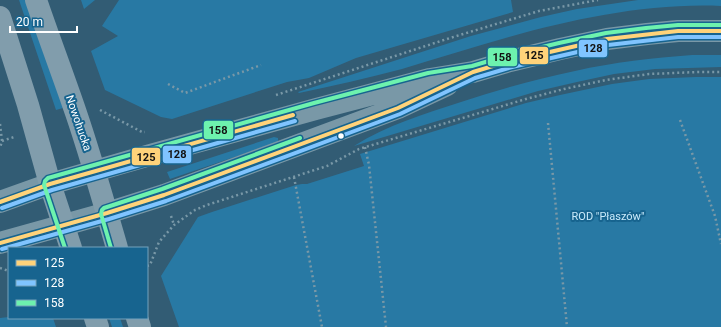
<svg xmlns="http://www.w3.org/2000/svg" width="721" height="327" font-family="Roboto,sans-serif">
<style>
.green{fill:#2879a4}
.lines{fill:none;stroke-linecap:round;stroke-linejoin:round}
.path{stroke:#7998a7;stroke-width:2.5;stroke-dasharray:2 3;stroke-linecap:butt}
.tertiary{stroke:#7998a7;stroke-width:22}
.secondary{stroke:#819dac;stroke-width:22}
.bus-1-casing{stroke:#17648f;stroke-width:7}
.bus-2-casing{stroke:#17648f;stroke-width:7}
.bus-3-casing{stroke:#17648f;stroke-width:7}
.bus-1{stroke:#ffd37a;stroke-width:4}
.bus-2{stroke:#80c4ff;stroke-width:4}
.bus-3{stroke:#6df2ae;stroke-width:4}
.bus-dot{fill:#fff;stroke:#17648f;stroke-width:1.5}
.labels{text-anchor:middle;stroke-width:4;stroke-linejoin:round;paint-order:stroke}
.street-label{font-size:11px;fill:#fff;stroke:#17648f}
.park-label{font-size:11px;fill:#c9eafb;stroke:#17648f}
.line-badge{stroke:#17648f;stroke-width:1.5}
.pale-badge-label{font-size:11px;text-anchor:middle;font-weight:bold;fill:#111}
</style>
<rect width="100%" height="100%" fill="#325c74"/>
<path class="green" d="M19 0H27L63 108 56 110Z
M81 0H95L84 9Z
M119 0H511L513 12 356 58 309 78 287 82 172 119 161 117 105 90 91 51 118 36 102 26Z
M638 0H721V6C651 3 577 18 509 37 473 47 438 58 402 69 368 78 333 86 299 93L298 92 471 36 541 17 577 9Z
M692 55H721V67L655 69 614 74 577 82 538 91 354 146C387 125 424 114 461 102 498 90 536 79 575 71 614 62 653 58 692 55Z
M696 77H721V327H179L161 276 198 217 212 212 296 185 302 184H307L364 166 360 154 526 103 560 95 612 84 649 79Z
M274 137 278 138V142L276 143 170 179 167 172Z
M9 317V318H53L56 327H0V318Z
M109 318H120L123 327H112Z"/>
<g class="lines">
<path class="path" d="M168 84 185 93 261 65
M276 95 450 38 539 11 598 0
M100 110 142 132H145
M680 120 715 216 721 244
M548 123 567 327
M0 124 2 141 0 148
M2 141 14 137
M365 147 369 165 386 327
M294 177 322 327
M171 216 174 225
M147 266 150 265 159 242 174 225 195 210 207 205 327 166 359 149 526 99 564 89 606 80 649 74 698 72H721
M0 268 9 271"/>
<path class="tertiary" d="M0 202 50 184 150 155 316 109 430 79 473 72 510 61 560 49 607 39 647 34 678 31H721
M0 243 107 213 164 195 398 108 447 85"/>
<path class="secondary" d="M36 0C49 38 63 75 76 113 91 157 104 203 117 248
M0 17 28 105 50 184 71 248
M95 318 98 327
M137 318 140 327"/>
<defs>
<path id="bus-1" d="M0 202 50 184 293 115
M0 243 107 213 164 195 398 108 473 72 510 61 607 39 678 31H721"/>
<path id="bus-2" d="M2 208 52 190 295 121
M2 249 109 219 166 201 400 114 475 78 512 67 608 45 678 37H721"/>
<path id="bus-3" d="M65 248 44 185 45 181 48 178 314 103 428 73 472 66 509 55 559 43 606 33 646 28 678 25H721
M111 248 101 214 102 210 104 208 162 189 300 138"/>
</defs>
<use href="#bus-1" class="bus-1-casing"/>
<use href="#bus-2" class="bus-2-casing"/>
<use href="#bus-3" class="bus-3-casing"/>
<use href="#bus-1" class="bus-1"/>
<use href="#bus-2" class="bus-2"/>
<use href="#bus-3" class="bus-3"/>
</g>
<circle class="bus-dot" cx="341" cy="136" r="3.5"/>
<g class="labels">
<g class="street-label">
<text transform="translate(79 123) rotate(71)" y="4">Nowohucka</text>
</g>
<g class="park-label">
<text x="608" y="220">ROD "Płaszów"</text>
</g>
</g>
<g class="line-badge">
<rect x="578" y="39" width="30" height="19" rx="4" fill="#80c4ff"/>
<rect x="519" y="46" width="30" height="19" rx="4" fill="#ffd37a"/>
<rect x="487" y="47" width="31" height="20" rx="4" fill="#6df2ae"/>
<rect x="203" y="120" width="31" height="20" rx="4" fill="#6df2ae"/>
<rect x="162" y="145" width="30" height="19" rx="4" fill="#80c4ff"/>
<rect x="131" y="147" width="30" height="19" rx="4" fill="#ffd37a"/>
</g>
<g class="pale-badge-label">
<text x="593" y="52">128</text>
<text x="534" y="59">125</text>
<text x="502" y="61">158</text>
<text x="218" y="134">158</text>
<text x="177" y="158">128</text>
<text x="146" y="161">125</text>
</g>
<rect x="8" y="247" width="140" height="72" fill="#17648f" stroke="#74a2bc"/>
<rect x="16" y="260" width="20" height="6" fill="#ffd37a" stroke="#74a2bc"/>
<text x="44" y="267" font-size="12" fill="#ffffff">125</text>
<rect x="16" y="280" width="20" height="6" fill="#80c4ff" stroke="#74a2bc"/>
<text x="44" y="287" font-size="12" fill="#ffffff">128</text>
<rect x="16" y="300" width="20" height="6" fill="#6df2ae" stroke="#74a2bc"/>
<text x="44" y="307" font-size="12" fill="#ffffff">158</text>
<path d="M10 26v6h67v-6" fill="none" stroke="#ffffff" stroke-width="2"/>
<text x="16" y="26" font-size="12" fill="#ffffff" stroke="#17648f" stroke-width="3" paint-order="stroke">20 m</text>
</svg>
